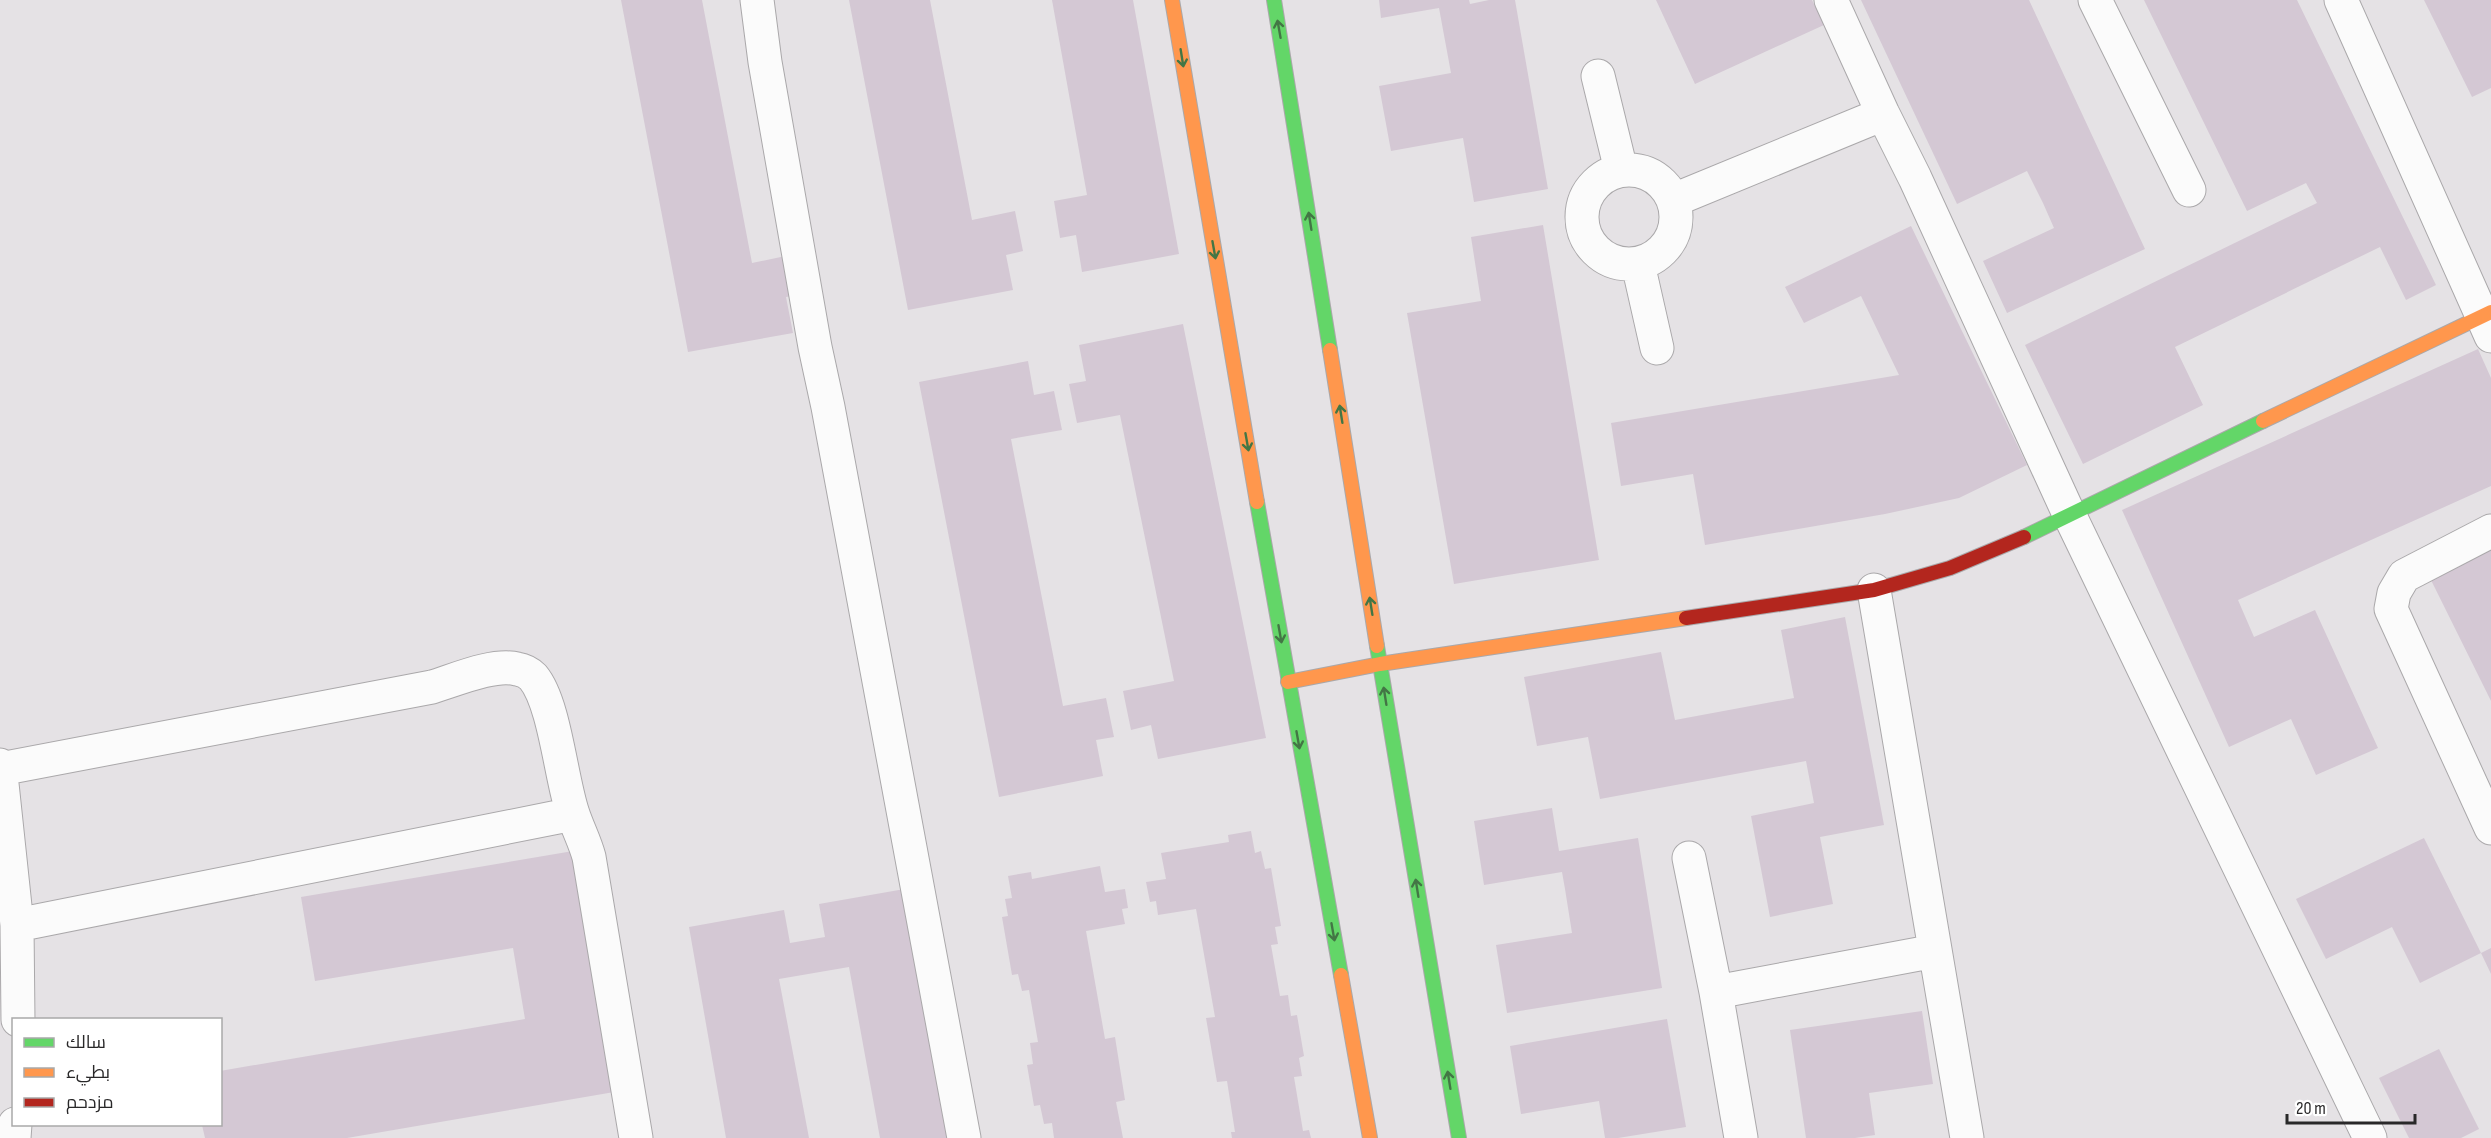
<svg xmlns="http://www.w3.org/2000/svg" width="2491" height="1138" font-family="'Sofia Sans Condensed',Cairo,sans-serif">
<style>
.building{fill:#d4c8d4}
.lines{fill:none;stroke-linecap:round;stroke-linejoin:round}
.street-casing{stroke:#aaa8aa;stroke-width:35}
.fast-casing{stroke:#aaa8aa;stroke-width:16}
.slow-casing{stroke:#aaa8aa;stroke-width:16}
.jam-casing{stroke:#aaa8aa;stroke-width:16}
.street{stroke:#fbfbfb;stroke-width:33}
.fast{stroke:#63d668;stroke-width:14}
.slow{stroke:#ff974d;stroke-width:14}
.jam{stroke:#b3261e;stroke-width:14}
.oneway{stroke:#437645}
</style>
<rect width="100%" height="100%" fill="#e5e2e5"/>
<path class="building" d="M621 0H702L752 263 795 254 803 294 786 297 793 333 688 352Z
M849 0H930L972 220 1015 211 1023 251 1006 255 1013 290 908 310Z
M1052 0H1133L1179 254 1082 272 1076 235 1060 238 1054 201 1087 195Z
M1379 0H1469L1470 4 1489 0H1515L1548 189 1474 202 1463 138 1391 151 1379 86 1451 73 1439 8 1381 18Z
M1656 0H1812L1824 25 1695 84Z
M1861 0H2029L2145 249 2007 313 1983 261 2054 228 2043 203 2027 171 1957 204Z
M2144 0H2297L2436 285 2406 300 2380 247 2175 347 2203 405 2083 464 2025 345 2317 203 2306 183 2247 211Z
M2424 0H2491V88L2472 97Z
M1543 225 1599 560 1454 584 1407 313 1481 301 1471 237Z
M1911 226 2027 465 1959 498 1885 514 1705 545 1693 474 1621 486 1611 423 1899 375 1861 296 1804 323 1785 287Z
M1183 324 1266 738 1158 759 1151 725 1131 730 1123 691 1174 681 1120 415 1077 423 1069 384 1086 381 1079 345Z
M2478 349 2491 378V486L2238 600 2254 637 2315 610 2378 748 2316 775 2291 719 2229 747 2122 510Z
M1028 361 1034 395 1054 391 1062 430 1011 439 1063 706 1106 698 1114 737 1096 740 1103 776 999 797 919 382Z
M2491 543V701L2428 574Z
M1845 617 1884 825 1820 837 1833 904 1770 917 1751 816 1814 803 1806 761 1600 799 1588 737 1537 746 1524 677 1661 652 1675 720 1794 698 1781 630Z
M1552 808 1559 851 1638 838 1662 988 1507 1013 1496 945 1572 933 1565 889 1562 872 1484 885 1474 821Z
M1251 831 1255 853 1261 851 1265 869 1271 868 1281 926 1275 927 1278 944 1271 945 1280 996 1288 995 1291 1016 1297 1015 1304 1056 1299 1058 1302 1076 1294 1077 1303 1131 1309 1130 1311 1138H1232L1231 1132H1235L1227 1081 1217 1082 1206 1018 1215 1017 1196 909 1158 915 1156 901 1150 902 1146 882 1166 879 1161 853 1229 842 1228 835Z
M2424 838 2481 953 2420 983 2392 927 2326 959 2296 899Z
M579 850 620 1091 347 1138H205L202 1125H220V1071L525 1019 513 948 315 981 301 897Z
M1100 866 1105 892 1125 889 1128 908 1122 909 1125 924 1086 931 1105 1039 1115 1037 1125 1100 1116 1102 1123 1138H1054L1052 1123 1044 1124 1040 1105 1034 1106 1027 1065 1033 1064 1030 1043 1038 1042 1029 990 1022 991 1018 974 1012 975 1002 917 1008 916 1005 899 1012 898 1008 876 1031 872 1032 879Z
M916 887 961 1138H880L849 967 779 979 809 1138H726L689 927 784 910 790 943 825 937 819 904Z
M2491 948V974L2481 953Z
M1922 1011 1933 1084 1869 1093 1875 1135 1855 1138H1806L1790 1030Z
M1667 1019 1686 1127 1618 1138H1605L1599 1101 1521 1114 1510 1046Z
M2439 1049 2479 1129 2461 1138H2409L2379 1078Z"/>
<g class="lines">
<defs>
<path id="street" d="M757 0 765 62 815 347 828 407 964 1138
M1831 0 1883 114 1915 178 2069 514 2370 1138
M2095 0 2189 190
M2341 0 2491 336
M1598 76 1621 170
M1582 217a47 47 0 1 1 94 0a47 47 0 1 1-94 0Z
M1674 200 1883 114
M1638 264 1657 348
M2491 531 2404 576 2394 593 2391 609 2491 828
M1874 590 1967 1138
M0 765 17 925 18 1020
M0 769 432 687C455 680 494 663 517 669 523 670 529 673 533 677 555 703 561 780 573 814 578 829 585 842 589 857L636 1138
M1689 858 1716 992 1741 1138
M17 925 573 814
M1716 992 1935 951
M14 1138 15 1124"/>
<path id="fast" d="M1274 0 1330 350
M1257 502 1341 975
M2024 537 2263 421
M1377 646 1459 1138"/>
<path id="slow" d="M1172 0 1257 502
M1330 350 1377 646
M2263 421 2491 312
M1288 682 1380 664 1686 618
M1341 975 1370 1138"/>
<path id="jam" d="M1686 618 1874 590 1950 568 2024 537"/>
</defs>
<use href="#street" class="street-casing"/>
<use href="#fast" class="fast-casing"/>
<use href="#slow" class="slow-casing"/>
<use href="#jam" class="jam-casing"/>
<use href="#street" class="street"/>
<use href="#fast" class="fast"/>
<use href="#slow" class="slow"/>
<use href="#jam" class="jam"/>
</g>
<defs><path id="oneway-shaft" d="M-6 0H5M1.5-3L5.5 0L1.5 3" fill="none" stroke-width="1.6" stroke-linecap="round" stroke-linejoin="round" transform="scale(1.5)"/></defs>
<g class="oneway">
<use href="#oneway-shaft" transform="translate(1279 29) rotate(-100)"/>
<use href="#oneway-shaft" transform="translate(1182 58) rotate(81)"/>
<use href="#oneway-shaft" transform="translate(1310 221) rotate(-99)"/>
<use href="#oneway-shaft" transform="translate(1214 250) rotate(80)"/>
<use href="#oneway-shaft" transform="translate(1341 414) rotate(-99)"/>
<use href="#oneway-shaft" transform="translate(1247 442) rotate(80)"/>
<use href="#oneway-shaft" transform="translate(1371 606) rotate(-99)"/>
<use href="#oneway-shaft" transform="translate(1280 634) rotate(80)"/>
<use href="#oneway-shaft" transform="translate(1385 696) rotate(-99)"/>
<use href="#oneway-shaft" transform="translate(1298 740) rotate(80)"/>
<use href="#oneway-shaft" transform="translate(1417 888) rotate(-99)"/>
<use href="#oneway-shaft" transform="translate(1333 932) rotate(80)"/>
<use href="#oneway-shaft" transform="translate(1449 1080) rotate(-99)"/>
</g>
<rect x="12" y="1018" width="210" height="108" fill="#ffffff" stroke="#a9a9a9" stroke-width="1.5"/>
<rect x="24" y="1038" width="30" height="9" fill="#63d668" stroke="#a9a9a9" stroke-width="1.5"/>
<text x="66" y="1048" font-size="18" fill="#292829">سالك</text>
<rect x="24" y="1068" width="30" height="9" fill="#ff974d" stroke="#a9a9a9" stroke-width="1.5"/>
<text x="66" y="1078" font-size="18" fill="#292829">بطيء</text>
<rect x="24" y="1098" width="30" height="9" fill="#b3261e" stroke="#a9a9a9" stroke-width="1.5"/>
<text x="66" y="1108" font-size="18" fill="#292829">مزدحم</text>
<path d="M2287 1114v9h128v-9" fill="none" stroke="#292829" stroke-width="3"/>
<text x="2296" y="1114" font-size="18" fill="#292829" stroke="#ffffff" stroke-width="4.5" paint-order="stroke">20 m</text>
</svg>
